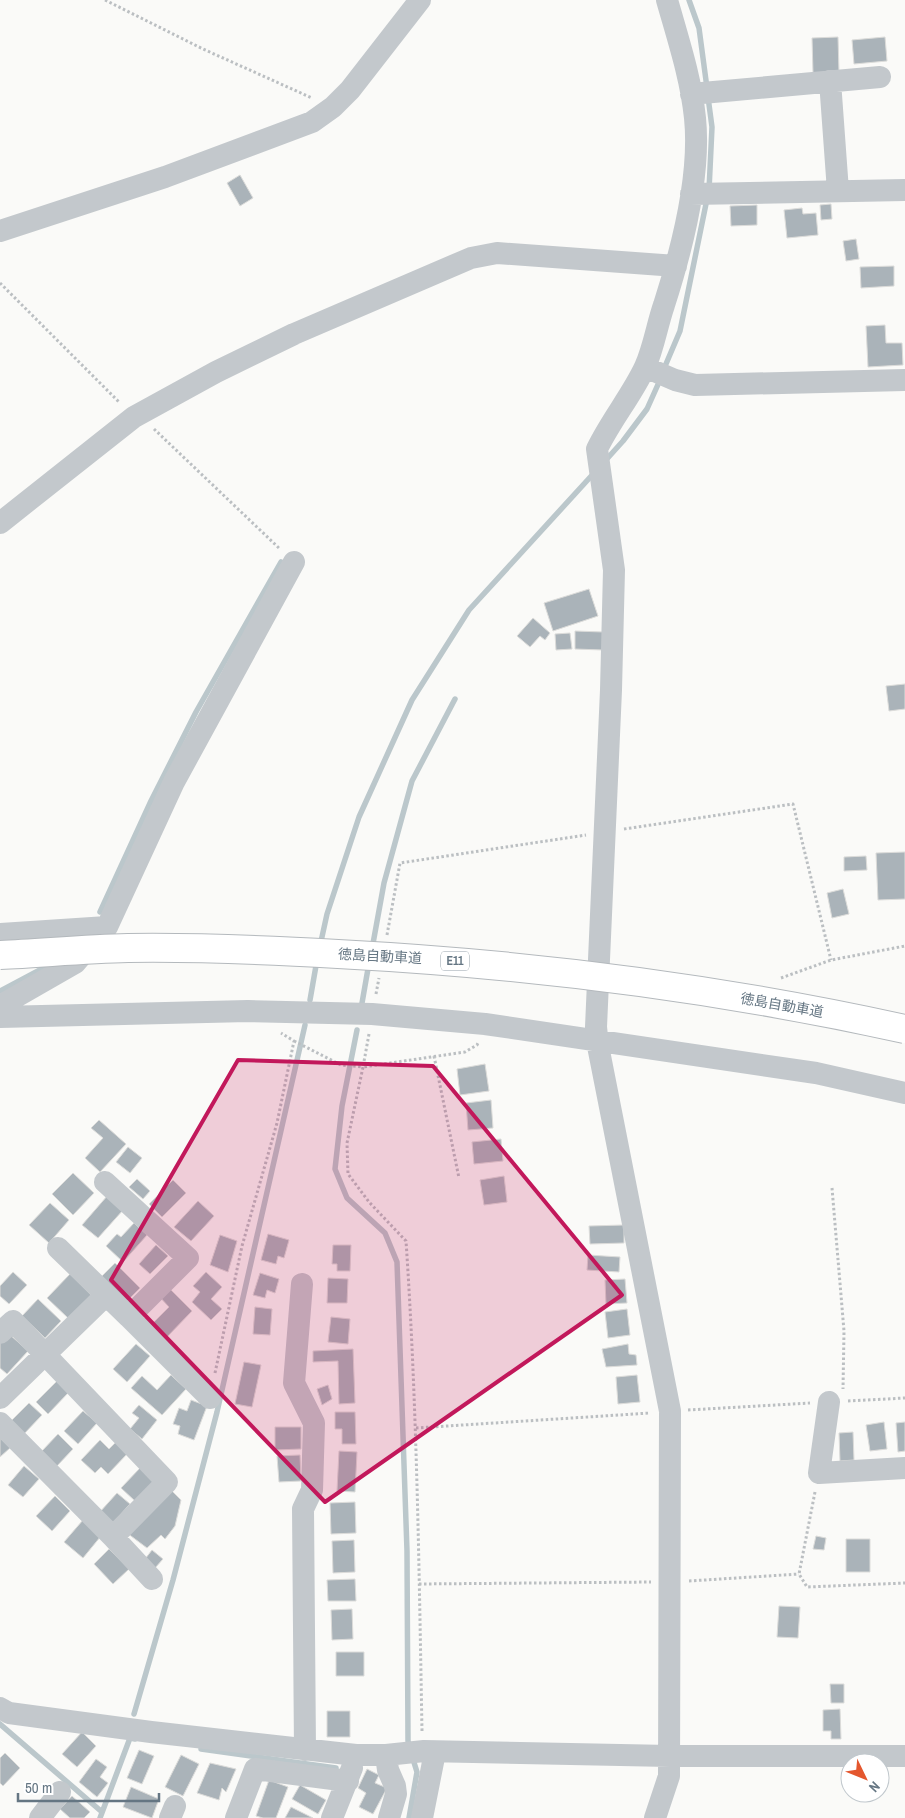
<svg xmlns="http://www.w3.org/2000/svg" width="905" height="1818" font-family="'Archivo Narrow','Noto Sans JP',sans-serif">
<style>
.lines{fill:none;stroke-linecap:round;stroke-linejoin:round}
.stream{stroke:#bbc7cb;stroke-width:5.5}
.building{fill:#aab3b9;stroke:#dcdcda}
.path{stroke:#bbbfc2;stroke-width:3;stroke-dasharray:2.5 2.5;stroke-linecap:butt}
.minor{stroke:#c3c8cc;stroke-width:22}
.highway-bridge-casing{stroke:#b4b9bd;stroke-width:30;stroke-linecap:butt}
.highway-bridge{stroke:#fff;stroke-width:28}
.marked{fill:#c2185b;fill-opacity:0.2;stroke:#c2185b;stroke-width:4;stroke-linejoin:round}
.labels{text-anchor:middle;stroke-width:5;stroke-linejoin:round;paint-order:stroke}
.shield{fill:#fff;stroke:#939fa8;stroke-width:1}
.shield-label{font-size:12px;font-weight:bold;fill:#657683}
.street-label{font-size:14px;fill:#657683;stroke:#fff}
</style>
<rect width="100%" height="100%" fill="#fafaf8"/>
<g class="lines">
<path class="stream" d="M689 0 699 28 707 88
M708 97 712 127 709 190
M663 371 680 331 707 199
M605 461 623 441 647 409 660 380
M100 912 151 801 196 712 281 562
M320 946 327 914 359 817 412 700 469 610 594 473
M372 949 384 883 412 781 455 699
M0 991 53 963
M310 1000 317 960
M362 1003 369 963
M357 1030 342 1106 335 1169 347 1198 385 1233 397 1262 407 1551 408 1741 410 1747
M134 1714 173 1580 217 1412 305 1025
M0 1724 102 1812
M201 1749 336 1768
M100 1818 130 1738 135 1739
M409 1818 417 1772 412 1756"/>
</g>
<path class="building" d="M838 37 839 72 813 73 812 38Z
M885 37 887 61 854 64 852 40Z
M240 175 253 198 240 206 227 183Z
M831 204 832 219 821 220 820 205Z
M757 205V225L731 226 730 206Z
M802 208 803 214 816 213 818 235 787 238 784 210Z
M856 239 859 259 846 261 843 241Z
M894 266V286L861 288 860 267Z
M885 325 886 343H902L903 365 868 367 866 326Z
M589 589 598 616 553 631 544 603Z
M533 618 550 633 545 640 540 636 530 647 517 636Z
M575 631 603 632V650L575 649Z
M570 633 572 649 556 650 555 634Z
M905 684V709L889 711 886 686Z
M905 852V899L878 900 876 853Z
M866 856 867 870 844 871V857Z
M843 889 849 914 832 918 827 893Z
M485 1064 489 1091 460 1095 457 1069Z
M491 1100 493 1128 468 1130 466 1103Z
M99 1120 126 1144 100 1172 85 1158 103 1138 91 1128Z
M501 1139 503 1161 474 1164 472 1142Z
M128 1147 142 1158 130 1173 116 1162Z
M73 1173 94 1193 73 1215 52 1194Z
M504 1176 507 1202 484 1205 480 1180Z
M137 1179 150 1191 143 1199 129 1187Z
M173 1180 186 1193 162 1217 149 1204Z
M108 1195 124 1209 98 1238 82 1225Z
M198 1201 214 1216 191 1241 174 1227Z
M50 1203 69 1220 49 1243 29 1225Z
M134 1223 147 1235 123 1262 106 1246 117 1234 121 1237Z
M624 1225V1243L590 1244 589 1226Z
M268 1234 289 1240 284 1258 278 1256 276 1264 261 1260Z
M220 1235 237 1241 228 1272 210 1265Z
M156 1245 168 1256 150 1274 139 1264Z
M333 1245H351L350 1271H337V1264H332Z
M588 1255 620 1257 619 1272 587 1270Z
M115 1263 140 1288 124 1304 99 1279Z
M13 1272 27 1285 9 1304 0 1296V1286Z
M206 1272 222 1287 211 1299 222 1309 211 1320 192 1302 200 1292 193 1286Z
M260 1273 279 1279 275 1293 267 1290 265 1298 253 1295Z
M70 1274 92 1296 69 1319 47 1298Z
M328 1278 348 1279 347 1303H327Z
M625 1279 627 1303 606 1304 605 1280Z
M166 1285 192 1311 165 1339 151 1325 169 1307 157 1294Z
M38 1299 61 1321 45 1338 22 1316Z
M255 1307 272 1309 270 1335 253 1334Z
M627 1309 630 1335 608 1338 605 1312Z
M331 1317 350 1319 348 1344 328 1342Z
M8 1333 28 1351 7 1374 0 1368V1342Z
M136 1344 150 1356 127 1382 113 1369Z
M628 1344 629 1354 636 1355 637 1365 606 1367 602 1349Z
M353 1349 355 1403 339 1404 338 1361 313 1362V1351Z
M244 1362 261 1365 252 1407 235 1404Z
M171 1375 186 1389 162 1415 131 1388 142 1376 157 1390Z
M637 1375 640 1402 618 1404 616 1377Z
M57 1381 69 1392 48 1414 36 1402Z
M328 1385 332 1399 322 1405 317 1389Z
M191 1400 207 1406 194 1440 178 1434 180 1426 173 1424 179 1408 187 1411Z
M29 1403 42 1415 23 1435 10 1422Z
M139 1405 157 1420 142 1439 130 1429 139 1418 132 1413Z
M83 1411 97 1423 78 1444 64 1431Z
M335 1412H355L356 1444H342V1429H335Z
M884 1422 887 1449 870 1451 866 1425Z
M905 1422V1451L898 1452 896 1423Z
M275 1427H301V1449L275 1450Z
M853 1432 854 1460 840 1461 839 1433Z
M58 1434 73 1449 56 1467 41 1452Z
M0 1438 10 1448 0 1457Z
M100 1440 109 1449 117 1441 128 1453 108 1474 101 1467 95 1473 81 1460Z
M339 1451 357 1452 355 1492 337 1491Z
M300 1455 301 1481 279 1482 277 1456Z
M24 1466 39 1479 23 1497 8 1485Z
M140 1468 154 1481 135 1501 121 1488Z
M170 1489 181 1500 175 1526 165 1539 161 1535 147 1548 127 1533Z
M117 1493 130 1504 112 1524 99 1513Z
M55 1496 70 1511 52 1531 36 1516Z
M355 1502 356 1533 331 1534 330 1503Z
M83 1520 101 1536 83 1558 64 1542Z
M816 1536 826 1538 824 1550 813 1549Z
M846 1539H870V1572H846Z
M354 1540 355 1572 333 1573 332 1541Z
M109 1549 129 1569 113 1584 94 1564Z
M152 1550 163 1559 155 1568 145 1559Z
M355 1579 356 1601H328L327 1580Z
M779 1606 800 1607 798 1638 777 1637Z
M352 1609 353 1639 332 1640 331 1610Z
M336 1652H364V1676H336Z
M830 1684H844V1703H831Z
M840 1709 841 1739H831V1731H823V1710Z
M327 1711H350V1737H327Z
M82 1732 96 1746 77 1767 62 1754Z
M139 1750 154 1756 142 1784 127 1778Z
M5 1753 20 1768 3 1786 0 1783V1758Z
M181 1755 199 1764 183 1796 165 1787Z
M96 1759 107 1767 100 1777 108 1783 97 1797 79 1782Z
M210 1763 236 1769 226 1792 222 1788 219 1800 197 1793Z
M367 1769 379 1775 375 1783 387 1788 373 1814 359 1807 366 1793 358 1788Z
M269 1780 288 1787 276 1818H263L256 1816Z
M300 1785 326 1800 318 1814 292 1799Z
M131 1787 159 1799 152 1818 123 1807Z
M72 1796 90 1812 84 1818H70L60 1809Z
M291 1807 313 1818H285Z"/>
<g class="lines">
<path class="path" d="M105 0 203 49 312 98
M0 283 120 403
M154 429 280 549
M624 829 793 804 831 960
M387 935 400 863 586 835
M781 978 831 960 905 946
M376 994 379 978
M369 1034 363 1067 465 1052 477 1045 478 1043
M294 1041 341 1065 363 1067 347 1143 348 1174 369 1202 406 1241C417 1404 419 1567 422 1731
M434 1056 459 1178
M832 1188 844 1331 843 1389
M215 1373 242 1246 277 1123 294 1041 281 1033
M848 1401 905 1398
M688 1410 810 1403
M416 1428 650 1413
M815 1492 799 1574 807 1587 905 1583
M689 1581 799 1574
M419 1584 651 1582"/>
<path class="minor" d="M830 81 838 191
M691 94 880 77
M691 194 905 190
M0 231 165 177 312 122 333 107 350 90 420 0
M645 367 675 380 695 385 905 380
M0 523 134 417 216 372 294 334 471 258 497 253 676 266
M0 934 107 927 174 782 294 562
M0 1006 75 963 93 942
M0 1017 248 1011 372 1014 485 1024 816 1073 905 1093
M58 1248 129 1317 188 1258 105 1182
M302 1284 294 1383 314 1423 312 1490 303 1509 305 1750
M129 1317 210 1398
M0 1333 13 1321 167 1482 113 1537 0 1423
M0 1398 106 1295
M829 1402 819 1473 905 1468
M113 1537 152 1579
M0 1708 9 1713 151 1732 356 1755H386L424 1751 670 1756H905
M386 1755 388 1770 395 1786 396 1794 389 1818
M40 1818 60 1792
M170 1818 175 1806
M236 1818 255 1769 348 1781
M332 1818 352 1768
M422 1818 435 1752
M655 1818 669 1776 670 1411 598 1046 596 1027 611 690 614 570 597 449C611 420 632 395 645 367 654 347 657 325 664 305 682 249 701 177 695 118 691 78 678 39 667 0"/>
<defs>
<path id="highway-bridge" d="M0 955C43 953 85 949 128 948 198 947 268 950 338 954 528 964 719 988 905 1029"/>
</defs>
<use href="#highway-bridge" class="highway-bridge-casing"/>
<use href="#highway-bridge" class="highway-bridge"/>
</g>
<path class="marked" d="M238 1060 433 1066 622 1295 325 1502 111 1280Z"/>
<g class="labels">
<rect class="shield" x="441" y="951.5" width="28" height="19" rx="4"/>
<g class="shield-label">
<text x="455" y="965">E11</text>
</g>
<g class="street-label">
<text transform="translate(380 956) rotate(3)" y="5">徳島自動車道</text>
<text transform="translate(782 1005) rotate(10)" y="5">徳島自動車道</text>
</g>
</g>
<g transform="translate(865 1778) rotate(133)"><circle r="24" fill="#ffffff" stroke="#c1c8cd"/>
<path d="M0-4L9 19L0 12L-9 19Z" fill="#e4572e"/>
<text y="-8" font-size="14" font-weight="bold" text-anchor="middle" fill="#657683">N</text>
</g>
<path d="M18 1793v8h141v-8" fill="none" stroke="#657683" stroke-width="2.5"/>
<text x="25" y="1793" font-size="15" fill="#657683" stroke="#ffffff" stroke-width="4" paint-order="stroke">50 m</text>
</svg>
